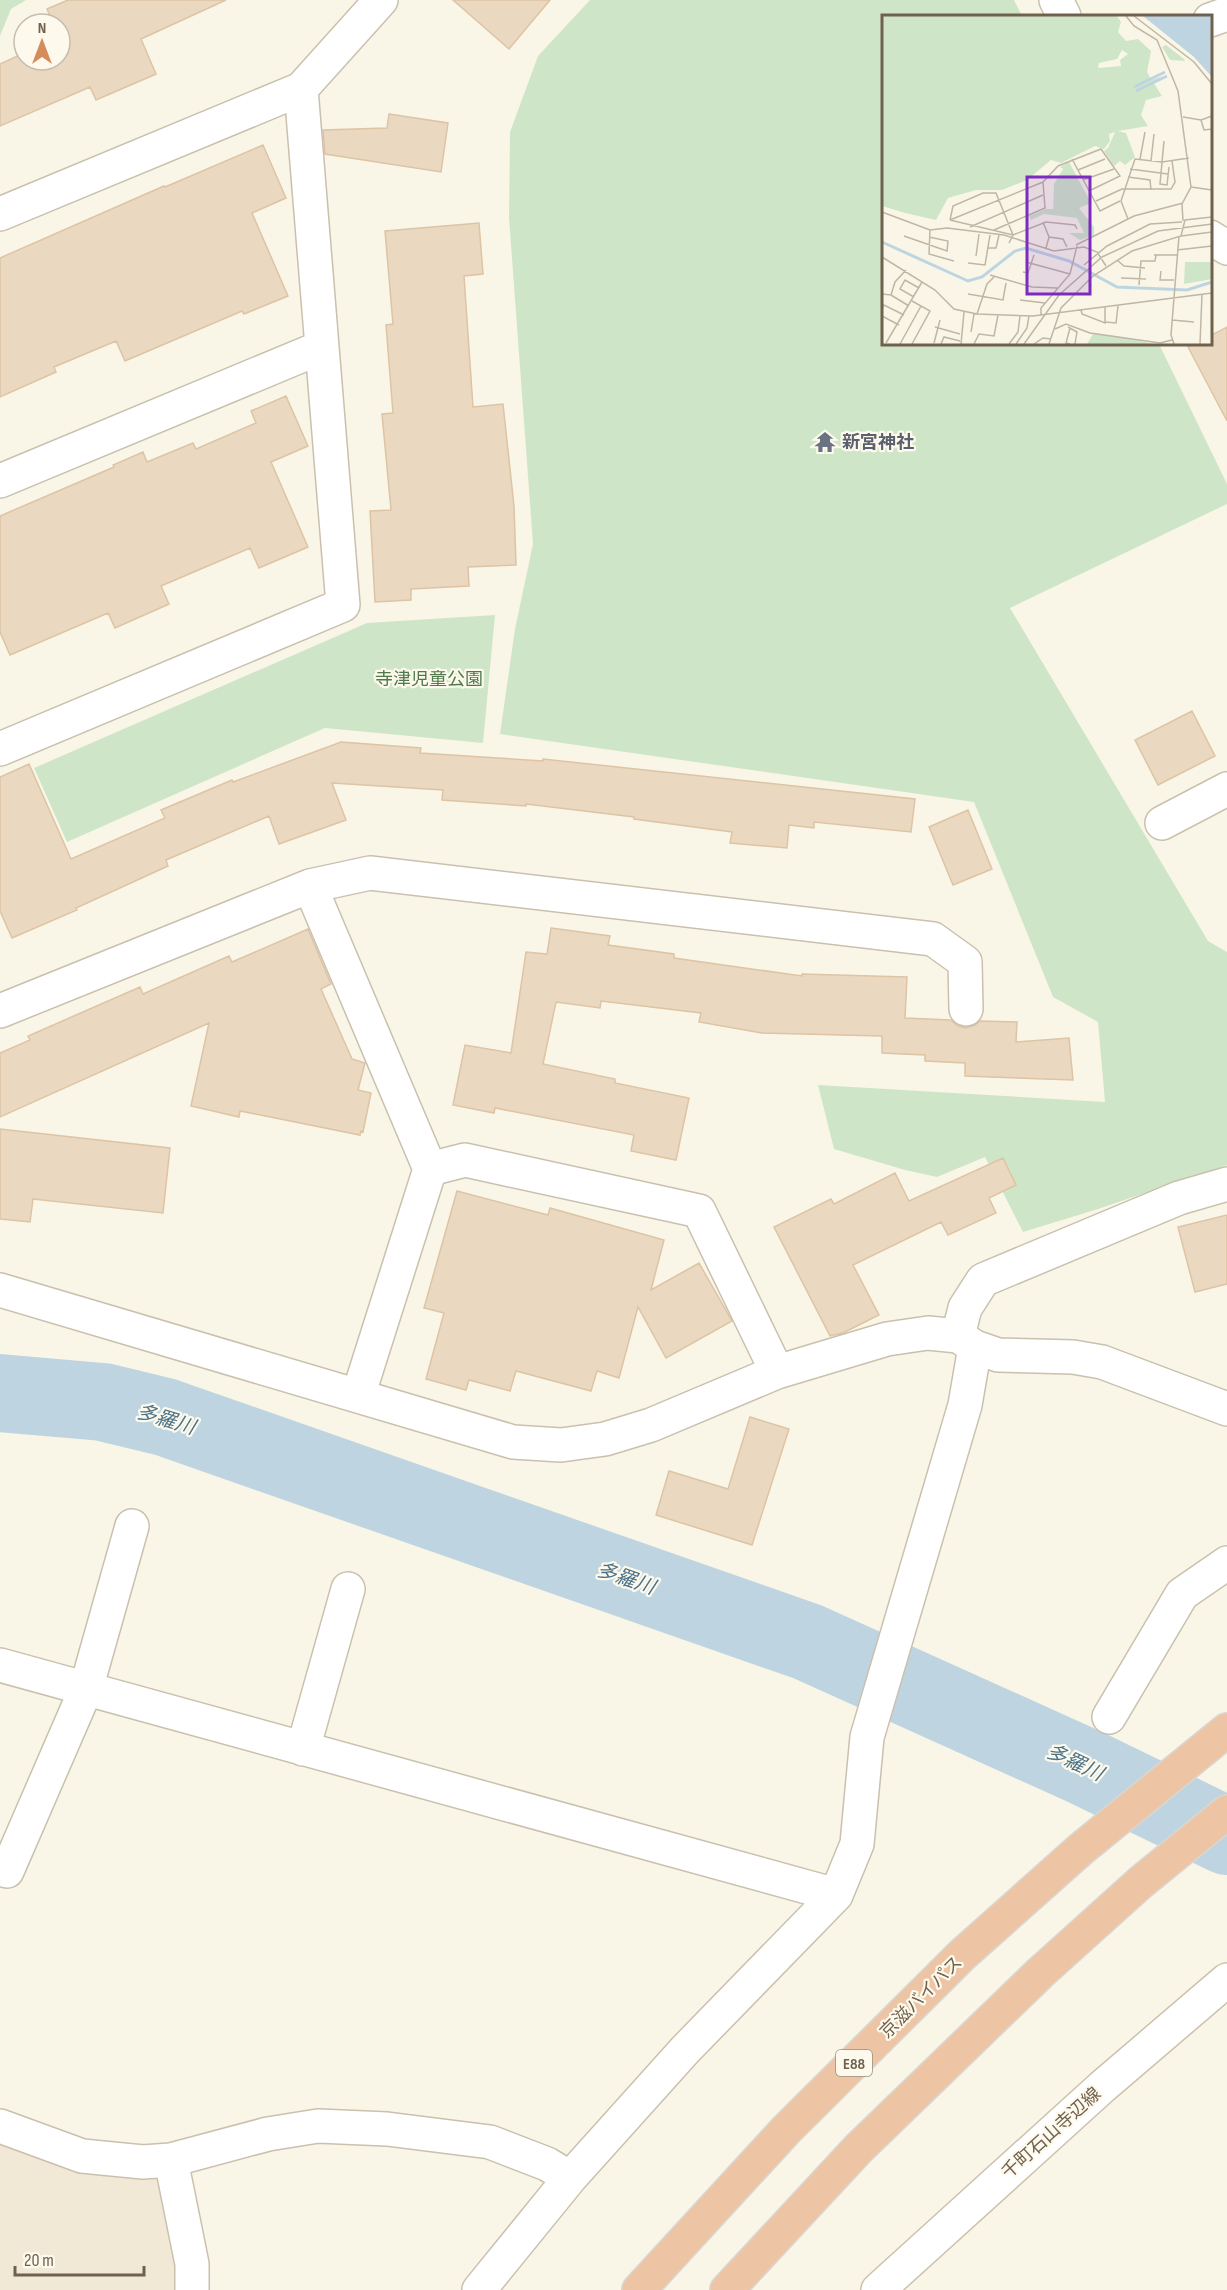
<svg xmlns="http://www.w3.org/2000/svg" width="1227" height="2290" font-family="'Sofia Sans Condensed','Noto Sans JP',sans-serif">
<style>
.residential{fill:#f1e9d6}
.green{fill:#cee6c7}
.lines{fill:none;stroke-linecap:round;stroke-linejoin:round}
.river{stroke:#bed5e1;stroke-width:78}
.building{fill:#ead8c0;stroke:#ddc4a4;stroke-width:1.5}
.street-casing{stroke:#cac0ae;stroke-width:36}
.secondary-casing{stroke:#cdc1ac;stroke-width:36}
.highway-casing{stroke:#dad6d1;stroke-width:36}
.street{stroke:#fff;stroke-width:33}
.secondary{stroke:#fff;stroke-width:33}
.highway{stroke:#edc5a5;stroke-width:33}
.labels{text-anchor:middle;stroke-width:4.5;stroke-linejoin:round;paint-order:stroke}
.shield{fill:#fdfaed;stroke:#9a8f7e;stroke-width:1.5}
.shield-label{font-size:16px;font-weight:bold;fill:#70614e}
.worship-label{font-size:18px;font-weight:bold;fill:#5b616d;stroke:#fdfaed;text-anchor:start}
.park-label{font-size:18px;fill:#507a4b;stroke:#fdfaed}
.street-label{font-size:18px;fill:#70614e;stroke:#fdfaed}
.water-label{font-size:20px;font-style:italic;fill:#4e7388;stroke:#fdfaed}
.inset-river{fill:none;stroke:#bed5e1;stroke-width:3}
.inset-road{fill:none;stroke:#bfb6a5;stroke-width:1.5}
.view{fill:#7b2cbf;fill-opacity:0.15;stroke:#7b2cbf;stroke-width:3}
.inset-edge{fill:none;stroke:#70614e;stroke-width:3}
</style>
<rect width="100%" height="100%" fill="#faf6e7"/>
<path class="residential" d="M0 2145 66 2163 160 2173 175 2259 176 2290H0Z"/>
<path class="green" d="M0 0H26L11 9 0 36Z
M590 0H1014L1022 16H884V344H1159L1227 484V504L1010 608 1208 941 1227 952V1165L1098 1209 1023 1232 985 1157 937 1177 905 1170 834 1149 818 1085 1105 1102 1098 1022 1053 997 974 802 500 734 515 629 533 544 509 218 510 132 538 56Z
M495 615 483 743 325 728 67 842 34 768 367 623Z"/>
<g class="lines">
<path class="river" d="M0 1393 103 1402 165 1417 808 1642 1083 1766 1227 1836"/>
</g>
<path class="building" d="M68 0H226L141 39 156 74 96 100 90 87 0 126V64L24 53V60H60V24H53L47 9Z
M453 0H550L509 49Z
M389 114 448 123 441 172 325 154 323 130 387 128Z
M263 145 286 198 252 213 288 296 244 314 242 311 125 361 116 341 54 367 56 372 0 397V258L164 186 165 187Z
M479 223 483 274 464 276 473 407 503 404 514 506 516 565 468 567 469 586 411 589V600L375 602 370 511 391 510 382 414 393 413 386 325 393 324 385 231Z
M1227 327V421L1188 347 1196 344H1210V336Z
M286 396 308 446 271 462 308 547 259 568 250 548 161 586 169 604 115 628 108 613 10 655 0 632V516L114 467 113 465 143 452 147 462 193 443 196 449 256 423 251 411Z
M1192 711 1215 756 1158 785 1135 740Z
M341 742 421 748 420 753 543 761V759L915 799 911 832 814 822V828L789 825 787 848 730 843 732 832 634 819V817L526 804V806L442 800 443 790 332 783 346 820 279 844 269 816 166 860 168 866 76 908 77 910 12 938 0 911V777L29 764 71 859 165 818 161 810 232 780 233 782Z
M968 810 992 869 953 885 929 827Z
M551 928 610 936 608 945 674 954V958L802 976V974L907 977 905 1018 951 1020 958 1026 966 1028 975 1025 980 1021 1017 1022 1016 1042 1069 1038 1073 1080 965 1076V1063L925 1061V1055L882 1053V1036L762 1033 699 1022 701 1013 601 1001 600 1008 556 1002 543 1064 615 1079V1083L689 1098 676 1160 631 1151 634 1135 495 1108 494 1113 453 1105 465 1045 511 1053 526 952 547 954Z
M308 929 331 984 321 989 352 1059 365 1063 358 1090 371 1093 363 1132 361 1131 360 1135 240 1111 239 1117 191 1106 209 1023 0 1117V1053L30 1040 28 1036 140 987 143 994 229 956 232 962Z
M0 1129 170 1148 163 1213 33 1199 30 1222 0 1219Z
M1003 1158 1016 1185 989 1198 996 1213 948 1235 941 1222 853 1265 879 1315 843 1333 830 1336 774 1227 831 1199 834 1204 895 1173 909 1201Z
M457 1191 548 1215 550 1208 664 1240 651 1290 699 1263 732 1321 666 1358 638 1307 619 1378 597 1371 591 1391 516 1371 510 1391 469 1380 466 1390 426 1379 444 1313 424 1308Z
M1227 1215V1284L1195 1292 1178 1227Z
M750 1417 789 1429 752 1545 656 1515 669 1471 728 1489Z"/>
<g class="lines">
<defs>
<path id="street" d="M1056 0 1064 16
M1210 20 1227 14
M0 214 301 89 381 0
M1210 237 1227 248
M0 481 322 347
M0 749 343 605 301 89
M1162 823 1227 789
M310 886 430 1169 358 1396
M0 1011 310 886 370 873 933 939 965 962 966 1009
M430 1169 465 1160 699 1211 777 1372
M0 1290 513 1442 561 1445 605 1439 651 1425 777 1372 887 1339 928 1333 958 1336 975 1347 998 1355 1073 1357 1102 1362 1227 1409
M958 1336 965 1308 983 1280 1179 1198 1227 1184
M0 1665 836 1895
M1109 1717 1182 1594 1227 1563
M303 1749 348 1589
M0 1869 7 1871 86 1689 132 1526
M0 2126 82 2156 143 2162 171 2160 268 2134 318 2126 387 2129 490 2142 547 2164 570 2178
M171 2160 192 2264V2290
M479 2290 570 2178 685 2050 836 1895 857 1844 867 1737 965 1405 975 1347"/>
<path id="secondary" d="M878 2290 1102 2087 1227 1980"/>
<path id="highway" d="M639 2290 786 2130 962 1955 1081 1849 1227 1730
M727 2290 858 2149 1040 1973 1141 1882 1227 1812"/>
</defs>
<use href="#street" class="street-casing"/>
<use href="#secondary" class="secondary-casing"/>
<use href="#highway" class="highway-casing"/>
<use href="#street" class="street"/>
<use href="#secondary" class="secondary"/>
<use href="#highway" class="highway"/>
</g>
<defs>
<symbol id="temple-bare" viewBox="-9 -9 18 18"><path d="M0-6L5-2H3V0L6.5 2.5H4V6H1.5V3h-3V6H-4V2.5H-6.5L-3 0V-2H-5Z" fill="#6b7280" stroke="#fdfaed" stroke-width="2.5" paint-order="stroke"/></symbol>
</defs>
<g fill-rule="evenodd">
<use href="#temple-bare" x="810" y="427" width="30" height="30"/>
</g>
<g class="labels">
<rect class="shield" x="836" y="2050" width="36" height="26" rx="4.5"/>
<g class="shield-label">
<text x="854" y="2069">E88</text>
</g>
<g class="worship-label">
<text x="842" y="448">新宮神社</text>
</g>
<g class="park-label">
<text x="429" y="685">寺津児童公園</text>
</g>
<g class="street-label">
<text transform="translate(921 1997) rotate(-45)" y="6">京滋バイパス</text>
<text transform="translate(1051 2133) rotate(-42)" y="6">千町石山寺辺線</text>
</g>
<g class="water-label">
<text transform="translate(166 1419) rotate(17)" y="7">多羅川</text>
<text transform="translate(626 1578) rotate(19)" y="7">多羅川</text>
<text transform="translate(1075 1762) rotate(25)" y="7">多羅川</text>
</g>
</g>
<g transform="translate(882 15)">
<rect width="330" height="330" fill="#faf6e7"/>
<path d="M0 1H235L239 7 236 17 244 26 256 24 269 36 265 57 269 64 281 59 269 65 281 61 271 67 280 81 264 85 259 100 266 111 236 116 244 118 253 142 243 150 238 146 232 151 222 136 226 133 233 117 227 119 228 126 222 134 213 131 179 148 169 145 145 165 120 175H94L66 183 54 205 23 198 0 191ZM240 35 246 39 238 45 239 51 216 53 217 48 235 44ZM284 30 302 44 303 46 288 45 280 32ZM187 147 209 188 197 193 212 212V220L198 225 187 218H202L195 203 162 199 149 205 147 201 164 194H171V198L172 169 181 154 178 152ZM303 247H330V264L302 269ZM211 319 234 321 272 329H205Z" fill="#cee6c7" fill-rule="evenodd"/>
<path d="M261 1H330V62L312 42Z" fill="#bed5e1"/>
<path class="inset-river" d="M252 72 283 57M254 76 285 61M0 227 86 266 100 262 133 236 144 233 187 246 235 272 305 275 330 267"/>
<path class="inset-road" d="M244 1 252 11 275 25 296 76 309 172 300 189 301 206M252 1 312 47 330 69M301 102 319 105 330 101M319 105 322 115 330 114M282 126 278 169 285 170 287 152M190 144 218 196 238 186M258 144 263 117M269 146 272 119M248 154 286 159M196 155 223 144M246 162 268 165 269 175M201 165 232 154M309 172 330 175M214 186 240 174H289L293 167 290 146M0 197 48 215 65 213 122 220 172 236 202 232 215 237 224 251M246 204 239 186 253 144 280 147 307 143M68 205 161 167 176 151 219 134 238 161 209 175M68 205 131 220 164 207 193 210 195 214M68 205 71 191 101 178H114L131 220 127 228M161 207 167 222 164 233M88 212 161 180M48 215 47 239 72 246M112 215 163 193 161 167M22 221 65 236 66 226 47 222M299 221 330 217M167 222 181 224 185 232M194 230 252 201 301 188M106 233H114L117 220M295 235 330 231M272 240H295M94 241 97 219M0 242 53 275 72 294 95 299 151 301 330 278M235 245 242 251 263 253M144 247 188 259M86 248 103 250 108 220M202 250 225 231 268 209 300 207M279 256 278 265H292M141 257 146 258 152 240M108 260 150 272 175 273M239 263 264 264M257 270 259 246H273L274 240M0 279 9 280 13 267 24 255M86 279 121 285 124 268M9 280 27 291M32 282 18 274 23 265 37 273M138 285 163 288M30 286 48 296 30 329M0 293 2 290 22 300M199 295 200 299 223 308V292M95 299 105 269 112 262M159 300V293L188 259 195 231M0 301 17 310M290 305 312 307M223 307 234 308 236 291M53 312 78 319M186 312 195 317 193 329M188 313 184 328 188 329M173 314 184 309 208 318 278 328 290 325M89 317 92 299M4 328 40 267M52 328 58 305M18 329 39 291M59 329 62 322 78 326M79 329 82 297M92 329 97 319 112 321 116 300M127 329 136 317 138 301M134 329 145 313 147 301M142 329 177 280 220 242 276 216 330 209M152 329 161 323 169 324M167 329 179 293 211 261 250 236 299 221 303 205 330 202M292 329 289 320 297 221M318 329 320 279"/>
<path class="view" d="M145 162H208V279H145Z"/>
<rect width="330" height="330" class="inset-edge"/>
</g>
<g transform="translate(42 42)"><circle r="28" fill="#fdfaed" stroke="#c5bdad" stroke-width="1.5"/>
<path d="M0-4.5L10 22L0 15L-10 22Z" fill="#d68c5a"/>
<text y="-9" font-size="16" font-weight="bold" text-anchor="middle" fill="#70614e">N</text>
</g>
<path d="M15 2266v9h129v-9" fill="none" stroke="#70614e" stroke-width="3"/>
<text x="24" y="2266" font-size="18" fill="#70614e" stroke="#fdfaed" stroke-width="4.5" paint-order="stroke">20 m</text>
</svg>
